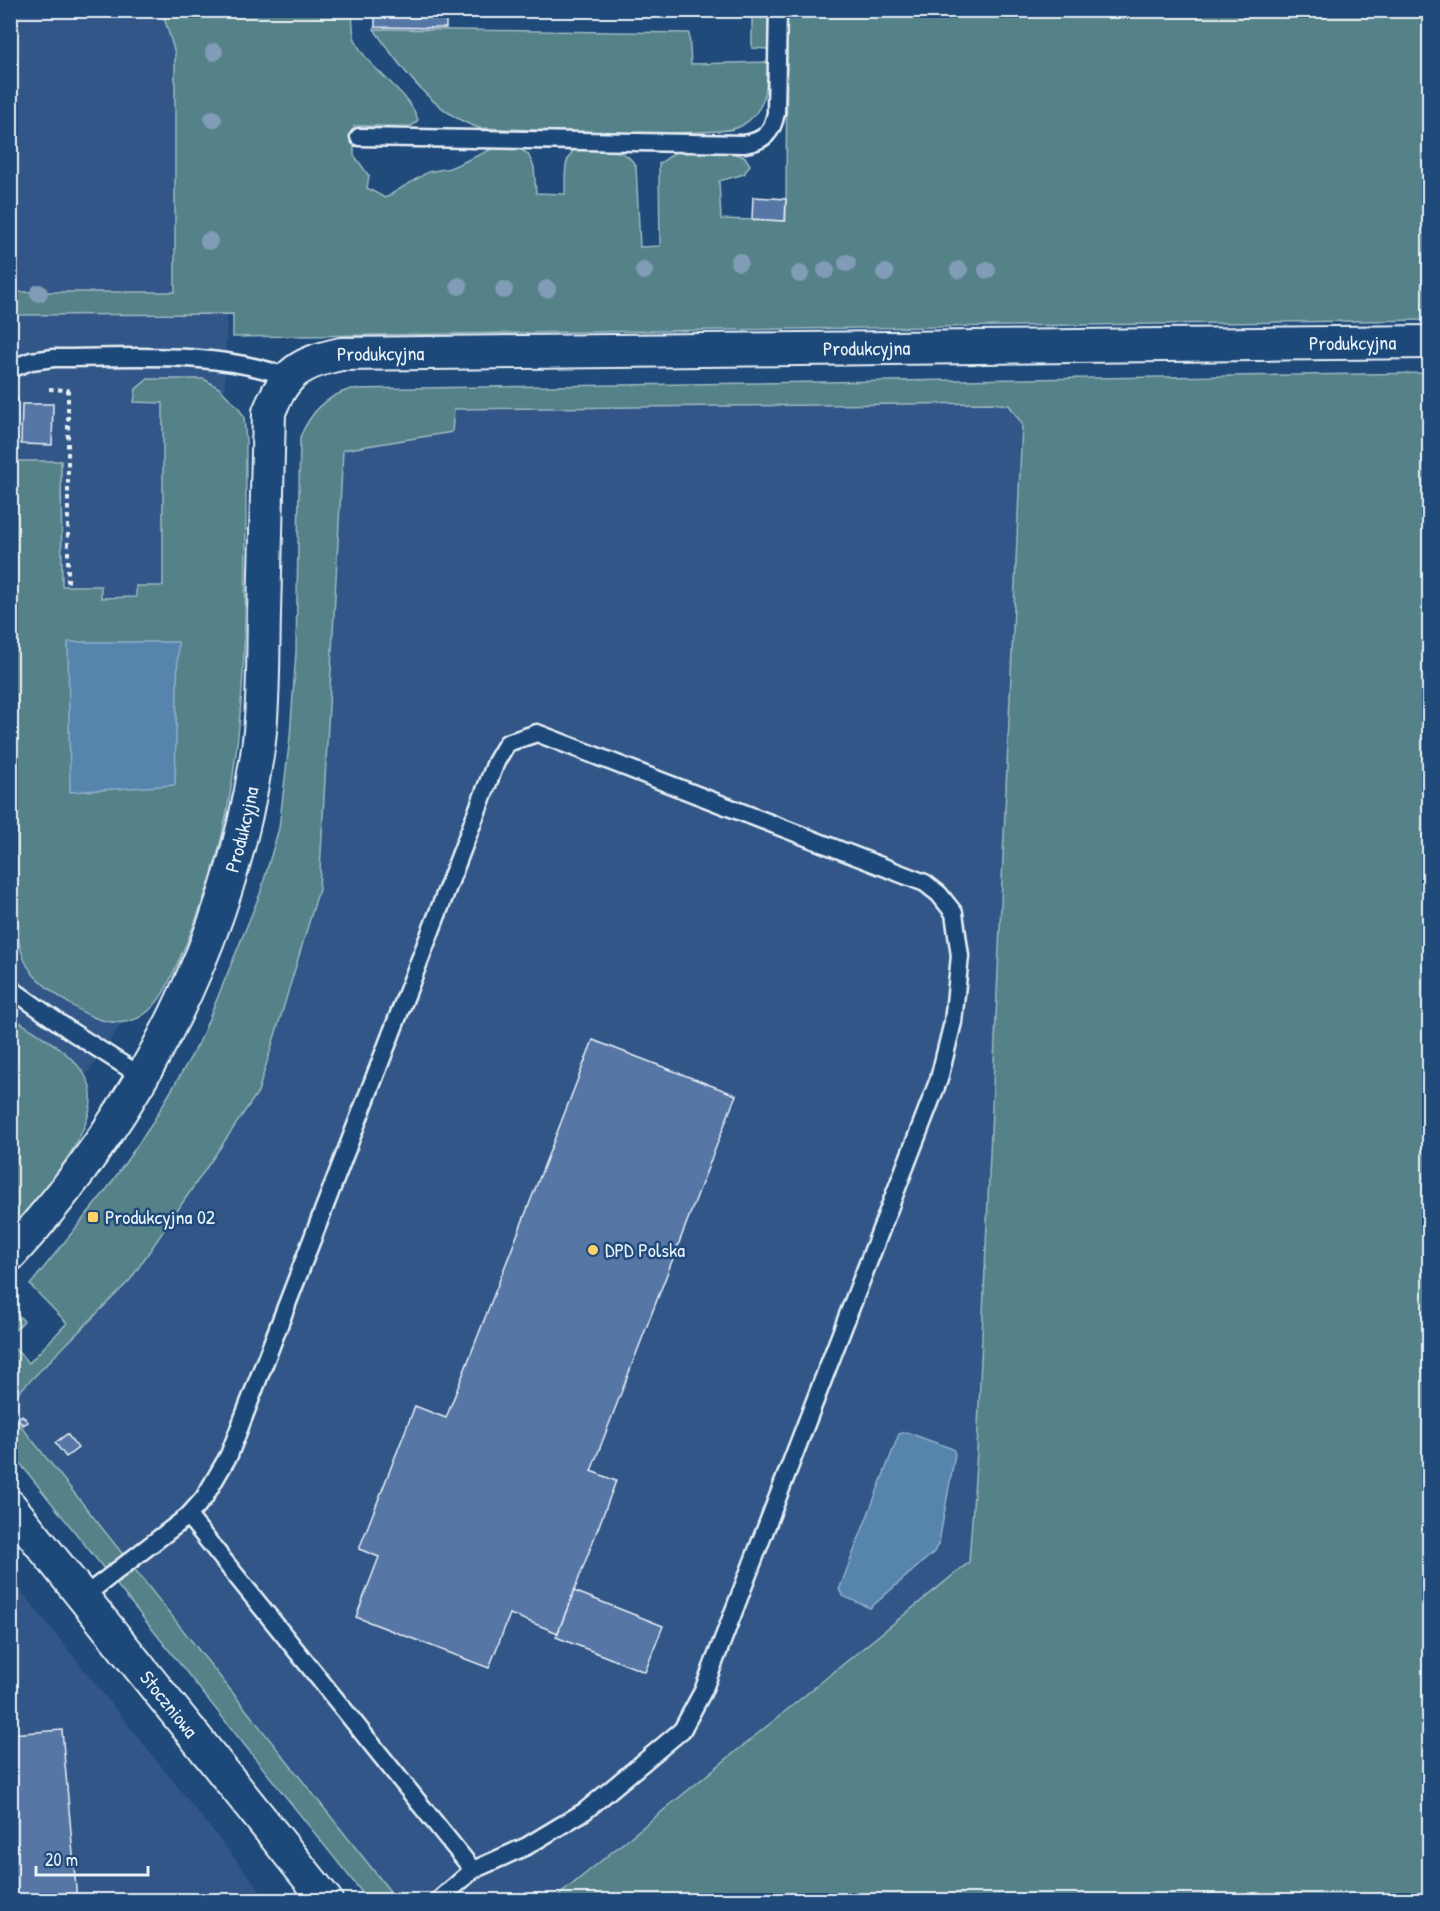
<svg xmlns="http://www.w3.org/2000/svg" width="1440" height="1911" font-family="'Patrick Hand',sans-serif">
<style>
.built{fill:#305787}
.green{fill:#558189;stroke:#9eb9c0;stroke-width:1.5}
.water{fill:#5784ad;stroke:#91b0cb;stroke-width:1.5}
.building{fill:#5676a6;stroke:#e8f1f8;stroke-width:1.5}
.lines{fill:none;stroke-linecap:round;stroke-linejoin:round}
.service-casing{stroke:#e8f1f8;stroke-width:21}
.minor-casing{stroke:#e8f1f8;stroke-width:36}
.path{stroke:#e8f1f8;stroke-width:4;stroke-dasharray:4.5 4.5;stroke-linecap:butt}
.service{stroke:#1f4a7a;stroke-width:16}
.minor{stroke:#1f4a7a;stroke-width:32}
.tree{fill:#819cb6}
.poi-dot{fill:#ffd166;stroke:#1f4a7a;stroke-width:2}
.labels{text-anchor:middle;stroke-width:5;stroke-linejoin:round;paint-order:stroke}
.street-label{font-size:20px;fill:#e8f1f8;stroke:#1f4a7a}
.poi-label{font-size:20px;fill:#e8f1f8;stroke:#1f4a7a;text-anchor:start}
</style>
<rect width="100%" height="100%" fill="#1f4a7a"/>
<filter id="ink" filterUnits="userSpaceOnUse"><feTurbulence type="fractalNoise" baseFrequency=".0167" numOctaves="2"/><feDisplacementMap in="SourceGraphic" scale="12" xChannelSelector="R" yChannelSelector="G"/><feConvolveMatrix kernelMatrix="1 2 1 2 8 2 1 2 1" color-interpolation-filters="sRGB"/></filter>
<g filter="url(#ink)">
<path class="built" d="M11 11H235L223 457 139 998 55 1121 11 1170V315L86 314H11Z
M991 403 1009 405 1022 424 977 1451 969 1562 553 1900H397L11 1412V1400L130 1280 258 1092 319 889 343 450 451 432 454 409Z
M11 1578 268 1900H11Z"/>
<path class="green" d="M162 11H352C353 19 352 31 355 39 367 71 408 88 418 120L412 126H354V155L369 176 367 188 385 198 428 172 450 168 492 149H520L528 154 534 167 536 193 565 194C566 179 562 162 574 150 597 150 623 144 636 166L640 247 660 246 659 164 680 149 726 151 745 157 750 165 744 174 719 181 721 219 786 221 787 11H1429V320L233 337V314L11 315 10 292H175V53Z
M752 11H768V49L752 48Z
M374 29 689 33 691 64 768 62C767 88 766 112 741 126 730 132 713 131 700 132 627 136 553 130 479 128 433 113 400 67 374 29Z
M1429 373V1900H553L969 1562 977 1451 1022 424 1009 405 991 403 454 409 452 432 343 450 319 889 258 1092 130 1280 11 1400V1345L29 1363 67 1323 30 1285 107 1189 150 1127 199 1043 260 894 279 828 290 737 296 652 300 437C311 412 325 397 351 389Z
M148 379H204L219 388 238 407 244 417 246 441C245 572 251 707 222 835 211 886 190 938 168 984 144 1034 106 1030 67 1002 39 982 23 972 18 936L10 461H61L62 586H101V598L136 597V586H163V403L134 402 136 389Z
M11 1019 17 1020C40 1036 74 1053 87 1079 109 1120 38 1199 11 1227Z
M11 1308 24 1321 11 1334Z
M10 1412 33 1441 397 1900H368L11 1452Z"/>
<path class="water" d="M68 642H178L175 785 70 792Z
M906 1432 953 1449 955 1454 939 1542 934 1552 870 1608 843 1596 839 1590 899 1434Z"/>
<path class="building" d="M375 10H446V28L375 27Z
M753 197 786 199 785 221 752 219Z
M22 404H53L52 445 21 444Z
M593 1040 736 1095 591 1471 616 1481 558 1633 510 1614 489 1668 356 1617 379 1557 359 1549 415 1406 446 1418Z
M22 1415 28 1422 23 1425 18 1419Z
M67 1434 78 1448 66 1457 55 1443Z
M574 1591 663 1626 645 1672 556 1637Z
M62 1730 77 1900H10V1734Z"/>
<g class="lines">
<defs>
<path id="service" d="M359 137 744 144C764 141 772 133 776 113L778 10
M10 369 31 361 54 358C132 358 214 350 288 377
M10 988 72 1032 141 1076
M188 1516 473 1870
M83 1597 188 1516 204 1498 229 1455 496 762 507 743 537 733 925 883 939 894 954 913 960 956 953 1022 939 1079 703 1691 682 1730 585 1811 527 1846 473 1870 439 1900"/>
<g id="minor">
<path id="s1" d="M10 1255C141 1113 234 933 259 741 264 699 263 655 264 613 266 546 267 479 269 412 285 372 300 363 341 354L1430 342"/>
<path id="s2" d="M10 1506 326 1900"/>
</g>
</defs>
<use href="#service" class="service-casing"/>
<use href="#minor" class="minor-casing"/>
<path class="path" d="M49 389 68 390V583
M10 455 11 411 17 397"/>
<use href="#service" class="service"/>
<use href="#minor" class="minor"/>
</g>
<g class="tree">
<circle cx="214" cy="52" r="9"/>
<circle cx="213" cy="119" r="9"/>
<circle cx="209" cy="241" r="9"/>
<circle cx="739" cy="262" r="9"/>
<circle cx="847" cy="263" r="9"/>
<circle cx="826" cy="270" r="9"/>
<circle cx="959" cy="270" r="9"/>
<circle cx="987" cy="270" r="9"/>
<circle cx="644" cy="271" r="9"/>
<circle cx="885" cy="273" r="9"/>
<circle cx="800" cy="274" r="9"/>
<circle cx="459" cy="286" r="9"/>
<circle cx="547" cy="289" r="9"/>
<circle cx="504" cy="290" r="9"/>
<circle cx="39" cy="293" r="9"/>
</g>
</g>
<g class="poi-dot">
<rect x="87" y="1211" width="12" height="12" rx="3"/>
<circle cx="593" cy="1250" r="6"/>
</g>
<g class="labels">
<g class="street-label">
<text dy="7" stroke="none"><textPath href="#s1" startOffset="2019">Produkcyjna</textPath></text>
<text dy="7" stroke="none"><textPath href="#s1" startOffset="1533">Produkcyjna</textPath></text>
<text dy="7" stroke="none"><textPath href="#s1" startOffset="1047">Produkcyjna</textPath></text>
<text dy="7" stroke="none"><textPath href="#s1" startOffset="490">Produkcyjna</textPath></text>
<text dy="7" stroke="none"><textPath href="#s2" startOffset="254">Stoczniowa</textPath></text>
</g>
<g class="poi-label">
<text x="105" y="1224">Produkcyjna 02</text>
<text x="605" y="1257">DPD Polska</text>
</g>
</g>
<rect width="1440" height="1911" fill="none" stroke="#1f4a7a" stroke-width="36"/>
<rect x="18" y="18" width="1404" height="1875" fill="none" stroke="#e8f1f8" stroke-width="2" filter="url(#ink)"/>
<path d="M36 1866v9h112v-9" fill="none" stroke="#e8f1f8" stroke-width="3"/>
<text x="45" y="1866" font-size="18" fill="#e8f1f8" stroke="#1f4a7a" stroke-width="4.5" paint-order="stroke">20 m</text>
</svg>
